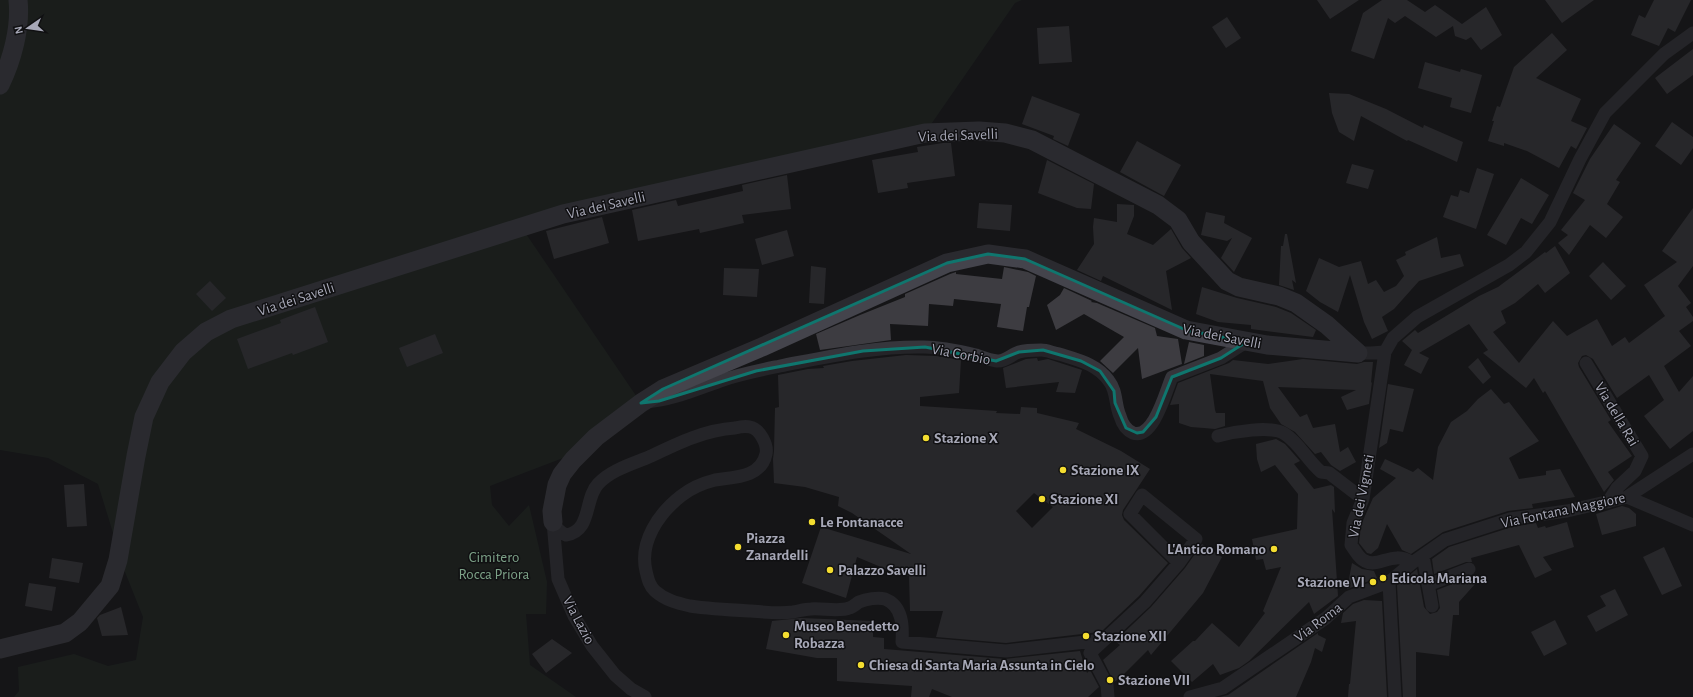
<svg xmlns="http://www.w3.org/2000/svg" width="1693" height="697" font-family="'Alegreya Sans',sans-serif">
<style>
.green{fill:#1f2721}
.building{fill:#3d3c41;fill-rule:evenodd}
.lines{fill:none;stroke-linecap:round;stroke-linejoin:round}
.street{stroke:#36363c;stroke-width:13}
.secondary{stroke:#44444c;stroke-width:19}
.marked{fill:none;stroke:#0f766e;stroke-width:3;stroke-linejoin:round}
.poi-dot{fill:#f4dd30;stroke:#101012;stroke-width:1.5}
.labels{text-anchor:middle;stroke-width:3;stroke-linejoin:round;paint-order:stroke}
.street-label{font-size:15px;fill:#a7a8b7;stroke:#101012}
.poi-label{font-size:15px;font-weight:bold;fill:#a7a8b7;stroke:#101012;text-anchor:start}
.park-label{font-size:15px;fill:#7da288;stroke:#101012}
</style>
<rect width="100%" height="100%" fill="#151517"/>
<path class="green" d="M0 0H1022L1015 3 925 133 522 228 641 403 584 450 490 486 492 505 509 526 529 505 547 582 546 614H526L530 665 576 697H14L19 691 18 667 74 654 108 666 136 660 143 617 125 572 98 484 48 458 0 450Z"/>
<path class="building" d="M1317 0H1359L1330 19Z
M1382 0H1407L1425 12 1435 5 1462 24 1486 7 1502 35 1481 50 1471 37 1466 40 1455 36 1453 26 1436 37 1405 16 1395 23 1388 18 1374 59 1351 51 1363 13Z
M1545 0H1594L1562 23Z
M1654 0H1691L1675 32 1668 28 1659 46 1631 35 1639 15 1645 18Z
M1227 17 1241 38 1226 48 1212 27Z
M1069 26 1072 62 1039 64 1037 28Z
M1552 33 1567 50 1536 78 1581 99 1571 121 1587 128 1576 149 1571 146 1559 168 1527 151 1504 143V146L1488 141 1494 121H1492L1497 106 1500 107 1514 67Z
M1693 49V75L1667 94 1655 78Z
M1425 62 1460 72 1461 69 1482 75 1471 113 1450 107 1452 98 1418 88Z
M1329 93 1349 94 1386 109 1423 128 1424 125 1463 142 1457 162 1408 140 1407 141 1361 116 1354 141 1339 132 1332 113Z
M1032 96 1080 114 1068 146 1053 139 1054 136 1022 124Z
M1672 122 1693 137V148L1681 165 1655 146Z
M1614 124 1641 143 1616 180 1620 182 1607 204 1623 217 1606 238 1590 225 1569 255 1558 243 1568 235 1561 230 1585 200 1573 193 1590 159Z
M1137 141 1181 165 1164 196 1120 172Z
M943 143H951L955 176 907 183 908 188 878 193 872 160 918 152 917 147Z
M1047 160 1094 184 1091 209 1077 208 1038 193Z
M1352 164 1374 170 1368 189 1346 183Z
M1477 168 1494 174 1476 229 1443 217 1451 195 1458 197 1460 190 1469 193Z
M787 175 791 209 742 215 744 223 700 233 699 229 638 241 632 210 676 200 678 206 743 191 742 185Z
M1521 178 1549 195 1532 224 1521 218 1506 245 1487 235Z
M979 203 1012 205 1010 231 977 228Z
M1117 204 1134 205V216L1127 234 1153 245 1171 229 1182 248 1191 258 1166 271 1172 310 1103 276 1101 281 1077 270 1094 244 1093 227 1094 218 1117 222Z
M1693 208V266L1678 286 1691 303 1686 307 1693 317V321L1679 331 1691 346 1664 366 1679 392 1693 376V431L1670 449 1644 416 1664 400 1649 375 1617 398 1593 359 1586 355 1582 356 1578 363 1579 367 1611 420 1608 422 1632 456 1608 472 1614 480 1604 492 1545 391 1543 393 1534 378 1526 388 1483 353 1488 350 1469 324 1419 353 1429 358 1421 374 1404 365 1412 350 1402 341 1415 330 1418 333 1479 296 1498 287 1545 252 1546 253 1555 246 1570 273 1545 293 1538 284 1515 303 1501 311 1506 323 1493 332 1519 363 1553 321 1567 336 1597 319 1612 346 1625 337 1629 343 1665 316 1644 285 1677 262 1662 251Z
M1206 212 1225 216 1224 223 1252 238 1234 272 1221 258 1232 238 1227 241 1201 235Z
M602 217 609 243 554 259 546 231Z
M787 230 794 256 762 265 755 239Z
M1285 234H1287L1296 283 1292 280 1294 290 1279 285 1281 246H1283Z
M1437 237 1441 258 1460 254 1464 266 1419 281 1394 309 1382 317 1388 331 1372 339 1364 322 1350 275 1338 312 1320 302 1306 291 1319 258 1339 267 1361 261 1368 284 1376 280 1384 292 1396 286 1404 276 1396 260 1406 255 1405 252Z
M1603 262 1626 286 1611 300 1589 276Z
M811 266 826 268 824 304 809 303Z
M1004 267 1028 272 1036 276 1029 307H1027L1023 331 997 327 1001 304 954 299 953 306 929 304 928 326 890 324 891 340 820 350 816 334 860 315 905 297V294L950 274 956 272V274L1002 279Z
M724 268 759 269 757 297 723 295Z
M210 281 226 298 212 311 196 294Z
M1202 287 1237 298 1276 307 1291 313 1316 330 1313 337 1251 329V325L1218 322 1196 314Z
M1064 288 1092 301 1091 302 1097 303 1155 328 1157 336 1178 339 1182 364 1142 379 1138 348 1113 373 1100 361 1124 337 1084 314 1056 330 1047 305 1060 295Z
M315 307 328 342 293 355 292 353 248 369 237 339 281 323 280 320Z
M435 334 443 353 407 367 399 348Z
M1189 342 1204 345V356L1184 364Z
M906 355 936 356 961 360 959 393 920 397V406L997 411 996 413 1020 414 1021 407 1037 408V413L1079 423 1076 429 1121 451 1150 469 1123 510 1122 515 1124 520 1168 563 1139 596 1103 630 1099 632 1006 643 936 637 943 611H910L909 576 888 570 857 557 846 598 802 583 821 527 911 554 852 513 838 506 839 497 805 487 774 483 773 459 774 451 775 408 779 407 778 375 808 369 824 368 823 366 852 361ZM1034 493 1053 507 1032 528 1016 511Z
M1037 358 1038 361 1048 359 1082 370 1075 393 1056 392 1059 382 1006 388 1003 368 1026 359Z
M1478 358 1491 377 1483 384 1468 367Z
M1303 359 1357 364 1364 362H1373L1371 383 1372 382 1369 404 1347 410 1341 397 1356 390 1278 387 1300 417 1307 414 1313 428 1335 424 1340 452 1348 447 1356 462 1340 471 1331 465 1321 452 1315 454 1295 432 1281 424 1270 408 1263 381 1210 374 1215 410 1216 413H1225V426L1215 429 1204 428 1191 427 1179 423V404L1170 405 1178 383 1229 363 1233 360 1268 364Z
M1388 384 1414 389 1403 432 1390 429 1387 443 1379 448Z
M1491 389 1504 404 1509 402 1539 441 1509 458 1519 479 1546 475V471L1560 469 1575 497 1532 504 1533 508 1508 511 1443 532 1411 554 1402 550 1387 524 1378 548 1371 554 1367 553 1359 543 1361 525 1373 498 1396 478 1380 469 1385 459 1413 472 1418 468 1433 480 1438 447 1451 422 1467 411 1478 399Z
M1276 439 1285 444 1300 461 1294 464 1314 489 1331 485 1334 487 1335 513 1332 509 1338 596 1314 614 1309 602 1249 661 1239 668 1220 675 1213 664 1192 682 1171 661 1193 641H1195L1212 623 1239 647 1265 613 1263 611 1281 567 1266 570 1263 559 1256 560 1252 539 1297 529 1298 494 1275 465 1261 472 1257 459 1256 444Z
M84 484 87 526 67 527 64 485Z
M1622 506 1629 508 1636 514V526L1602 535 1596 514Z
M1567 522 1574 547 1543 557 1552 570 1535 578 1519 545 1471 558 1472 562H1466L1434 574 1432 559 1449 547 1512 527 1536 523 1538 528 1545 526 1546 528Z
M1202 544 1222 557 1203 593 1151 655 1148 650 1120 678 1114 682 1103 660 1120 645 1115 641 1151 607 1185 568Z
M1664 547 1682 586 1662 595 1643 557Z
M52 558 83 563 79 583 49 578Z
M1352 563 1362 569 1374 571 1377 578 1347 589Z
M1417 569 1424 607 1430 614 1437 612 1440 608 1437 590 1468 578 1475 584 1459 602V615H1453L1449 656 1416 652V697H1403L1397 585Z
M29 583 56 587 52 611 25 606Z
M1615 589 1628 615 1596 632 1587 616 1606 606 1600 596Z
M1364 600 1382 601 1387 697H1348L1349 684H1350L1356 621 1341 623 1343 613 1353 604Z
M121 607 128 635 102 636 97 618 100 615Z
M801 618 873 621V637L884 638V649L1005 659 1080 651 1087 673 1090 670 1099 687 1088 697H952L932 689 929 697H911L912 686 837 681V658H817L766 649 772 621Z
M1555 620 1567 644 1544 656 1531 632Z
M1318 633V635L1326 639 1322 652 1315 648 1311 662 1296 697H1220L1228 695Z
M552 639 572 653 546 673 532 654Z"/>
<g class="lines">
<path class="street" d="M1358 353H1371L1385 352
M1586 363 1642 456 1635 471 1617 488 1608 502
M646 402C673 400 697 389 723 380 741 374 761 370 780 366 827 357 875 346 924 347 941 347 959 351 976 355 982 357 990 360 997 361 1005 362 1012 354 1019 352 1026 350 1034 350 1041 350 1047 350 1053 353 1059 354 1078 360 1097 364 1109 381 1117 391 1115 405 1120 416 1122 423 1126 430 1133 433 1154 440 1166 390 1172 377L1221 358 1246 342
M1218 436C1233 432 1271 425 1285 434 1299 443 1308 461 1321 472L1329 473 1363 499
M1142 495 1196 539 1179 563 1130 514Z
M1627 497 1693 525
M553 522C556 528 559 532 566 535 592 531 584 499 598 484 611 470 632 464 649 457 676 444 704 430 735 428 739 427 746 426 750 427 760 429 768 445 766 454 761 478 733 477 715 480 703 483 691 488 681 496 659 513 639 542 646 571 648 579 649 585 655 591 665 600 677 603 690 606 710 609 731 610 751 611 764 612 779 614 793 612 799 611 805 609 811 609 822 608 840 612 849 608 853 607 856 604 859 602 866 599 878 597 885 599 903 606 903 627 902 642L1006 651 1103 640
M553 522 558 579 574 616 592 646 615 675 631 689 645 697
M1423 556 1432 606
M1412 563C1393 549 1379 569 1365 561 1359 559 1355 550 1351 545L1353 523 1363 499 1385 352 1393 338 1417 317 1509 265 1526 252 1550 222 1580 159 1605 113 1664 54 1693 33
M1389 582 1395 697
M1428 585 1469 569
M1108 697 1107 685 1090 653 1145 602 1179 563
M1190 697 1223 688 1326 618 1349 597 1389 582 1412 563 1445 540 1510 519 1567 511 1627 497 1693 454"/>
<path class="secondary" d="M0 85C12 60 21 28 18 0
M0 649 65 633 80 622 110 586 118 560 136 456 144 417 160 382 183 352 206 332 231 319 563 214 925 133 979 131 1005 133 1032 140 1158 205 1178 220 1191 242 1227 281 1239 287 1279 296 1296 303 1327 325 1358 353 1267 345 1186 330 1025 259 988 254 947 263 762 347 663 389 641 403 596 437 573 460 562 474 557 485 552 511 553 522"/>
</g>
<path d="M0 0H1693V697H0ZM988 254 1025 259 1186 330 1246 342 1221 358 1172 377 1156 417 1143 432 1137 433 1126 428 1115 403 1114 391 1100 371 1081 361 1043 350 1019 352 996 361 925 347 863 351 756 371 659 401 641 403 663 389 947 263Z" fill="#151517" fill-opacity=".55" fill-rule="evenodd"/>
<path class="marked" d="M988 254 1025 259 1186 330 1246 342 1221 358 1172 377 1156 417 1143 432 1137 433 1126 428 1115 403 1114 391 1100 371 1081 361 1043 350 1019 352 996 361 925 347 863 351 756 371 659 401 641 403 663 389 947 263Z"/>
<g class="poi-dot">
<circle cx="926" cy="438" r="4"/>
<circle cx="1063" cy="470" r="4"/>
<circle cx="1042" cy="499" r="4"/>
<circle cx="812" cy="522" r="4"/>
<circle cx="738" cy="547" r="4"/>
<circle cx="1274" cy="549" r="4"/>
<circle cx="830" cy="570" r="4"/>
<circle cx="1383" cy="578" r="4"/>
<circle cx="1373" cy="582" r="4"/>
<circle cx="786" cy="635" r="4"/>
<circle cx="1086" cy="636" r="4"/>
<circle cx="861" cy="665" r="4"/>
<circle cx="1110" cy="680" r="4"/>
</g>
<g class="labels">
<g class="street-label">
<text transform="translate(958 135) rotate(-2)" y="5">Via dei Savelli</text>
<text transform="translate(606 205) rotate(-13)" y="5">Via dei Savelli</text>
<text transform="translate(296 299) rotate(-18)" y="5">Via dei Savelli</text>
<text transform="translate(1222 336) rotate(11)" y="5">Via dei Savelli</text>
<text transform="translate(961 354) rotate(11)" y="5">Via Corbio</text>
<text transform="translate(1617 414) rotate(59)" y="5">Via della Rai</text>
<text transform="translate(1361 496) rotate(-79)" y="5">Via dei Vigneti</text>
<text transform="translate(1563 510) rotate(-12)" y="5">Via Fontana Maggiore</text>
<text transform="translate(579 620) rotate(62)" y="5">Via Lazio</text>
<text transform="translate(1318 622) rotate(-37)" y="5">Via Roma</text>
</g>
<g class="poi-label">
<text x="934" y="443">Stazione X</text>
<text x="1071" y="475">Stazione IX</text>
<text x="1050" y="504">Stazione XI</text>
<text x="820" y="527">Le Fontanacce</text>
<text x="746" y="543">Piazza<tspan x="746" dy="17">Zanardelli</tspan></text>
<text x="1266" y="554" text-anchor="end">L'Antico Romano</text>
<text x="838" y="575">Palazzo Savelli</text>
<text x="1391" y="583">Edicola Mariana</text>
<text x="1365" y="587" text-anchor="end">Stazione VI</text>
<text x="794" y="631">Museo Benedetto<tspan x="794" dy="17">Robazza</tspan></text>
<text x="1094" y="641">Stazione XII</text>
<text x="869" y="670">Chiesa di Santa Maria Assunta in Cielo</text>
<text x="1118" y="685">Stazione VII</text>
</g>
<g class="park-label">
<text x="494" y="562">Cimitero<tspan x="494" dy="17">Rocca Priora</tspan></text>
</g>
</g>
<g transform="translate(28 28) rotate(257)" stroke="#101012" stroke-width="3" paint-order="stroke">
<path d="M0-3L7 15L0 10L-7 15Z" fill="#a7a8b7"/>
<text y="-6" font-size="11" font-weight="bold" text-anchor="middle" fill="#a7a8b7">N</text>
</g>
</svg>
